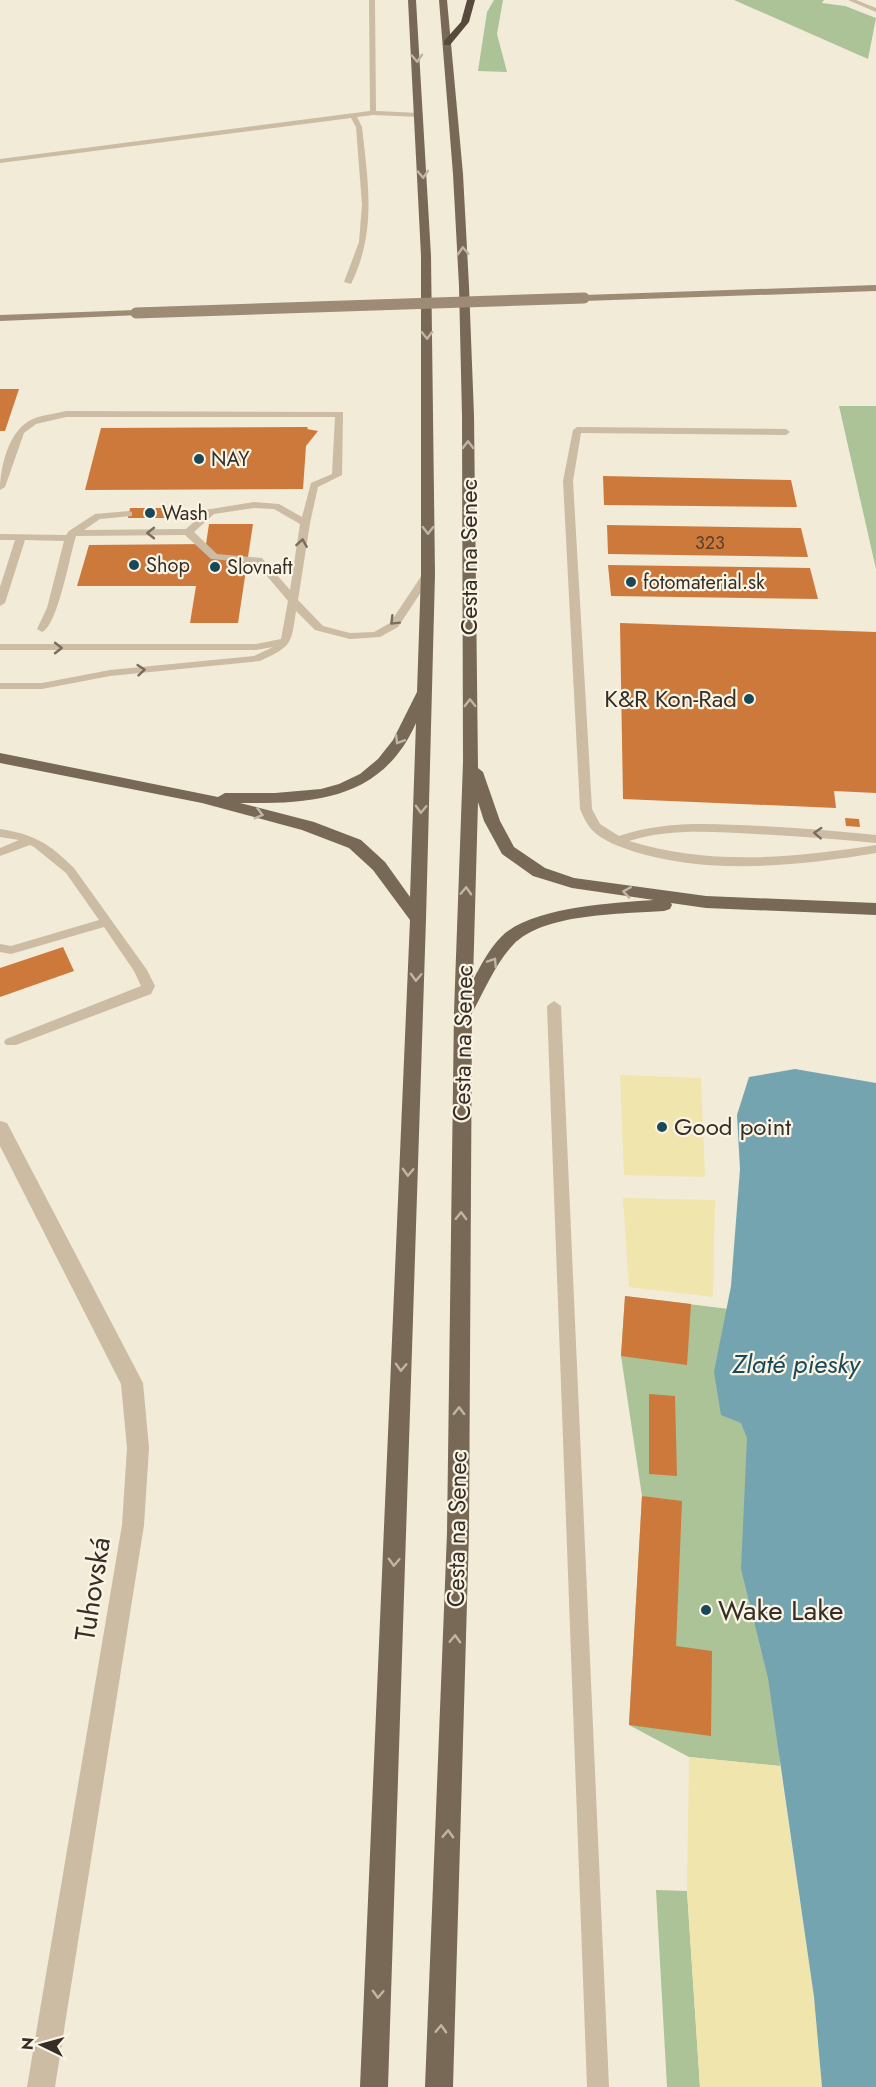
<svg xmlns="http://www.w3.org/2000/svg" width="876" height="2087" font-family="Jost,sans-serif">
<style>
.green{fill:#acc297}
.sand{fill:#f0e5ac}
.water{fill:#75a4b1}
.building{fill:#cd793b}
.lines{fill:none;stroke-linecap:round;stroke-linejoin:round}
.lane{fill:#cbbca3;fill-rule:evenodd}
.street{fill:#cbbca3;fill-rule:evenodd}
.secondary{fill:#9e8b75;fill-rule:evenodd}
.primary{fill:#786856;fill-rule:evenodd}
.highway{fill:#57493c;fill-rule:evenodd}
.secondary-bridge{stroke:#9e8b75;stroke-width:11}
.oneway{stroke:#c0b5a4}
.oneway2{stroke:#786d5e}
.poi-dot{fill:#194959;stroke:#faf4e4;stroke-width:2}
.labels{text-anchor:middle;stroke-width:4.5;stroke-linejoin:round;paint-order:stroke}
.far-number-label{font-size:18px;fill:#5b402b}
.far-poi-label{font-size:20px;fill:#352d26;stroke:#faf4e4;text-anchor:start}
.street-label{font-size:24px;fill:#352d26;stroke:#faf4e4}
.poi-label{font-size:24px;fill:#352d26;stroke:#faf4e4;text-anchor:end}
.water-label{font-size:26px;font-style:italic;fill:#194959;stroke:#faf4e4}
.near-street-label{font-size:28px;fill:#352d26;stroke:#faf4e4}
.near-poi-label{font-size:28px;fill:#352d26;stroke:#faf4e4;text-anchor:start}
</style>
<rect width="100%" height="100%" fill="#f2ebd8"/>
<path class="green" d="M494 0H503L497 34 507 72 478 71 487 12Z
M734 0H824L822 3 845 6 876 18 868 59Z
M839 406H876V569Z
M625 1296 769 1314 780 1766 689 1757 629 1725 642 1496 621 1356Z
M656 1890 687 1891 700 2087H667Z"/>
<path class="sand" d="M620 1075 701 1078 705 1177 624 1175Z
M623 1198 715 1200 713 1297 629 1287Z
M689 1757 780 1766 814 1997 822 2087H700L687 1891Z"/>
<path class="water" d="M795 1069 876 1083V2087H822L814 1997 768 1678 741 1569 747 1438 741 1423 721 1415 714 1372 731 1286 740 1169 737 1115 749 1077Z"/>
<path class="building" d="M0 389H19L5 431H0Z
M308 427 307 429 318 431 306 446 303 489 85 490 101 428Z
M603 476 791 480 797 507 604 505Z
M130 508H173L171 518H128Z
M209 524H253L238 623H190L196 586H77L89 545 206 544Z
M607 525 801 528 808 557 608 554Z
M608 565 810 568 818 599 611 596Z
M620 623 876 632V793L834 791 836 808 623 799Z
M845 818 859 819 860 827 846 826Z
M63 947 74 971 0 997V968Z
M625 1296 691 1304 687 1365 621 1356Z
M649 1394 675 1396 677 1476 649 1474Z
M642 1496 682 1501 676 1646 712 1651 711 1736 629 1725Z"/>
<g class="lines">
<path class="lane" d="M369 0H375L376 111 420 113 423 115 420 117 373 115 357 117 362 127C368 183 377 231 351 284L344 282 359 242 362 205 356 127 351 118 0 163V159L370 111Z
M848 0H856L876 8V12Z
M66 411 343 412 342 475 318 487 310 523 298 600 323 626 350 633 374 632 390 623 424 572 428 571 433 574 398 627 380 637 350 639 315 630 296 611C291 645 292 646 260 661L110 676 42 689H0V683H42L110 670 254 656 273 647 256 650H0V644H256L281 639 288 601 256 563 211 559 185 535 76 536C70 554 58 626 42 632L37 629 47 608 64 541 25 540 5 603 0 606V587L15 540H0V534L66 535 69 531 95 514 129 511 132 512V516L100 519 84 530 186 529 202 515 172 516 169 515V511L211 509 254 502 279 504 302 517 311 483 332 474 335 417H66L36 424 24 433 5 487 0 490C0 468 8 433 29 421 39 415 54 414 66 411ZM254 508 274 509 300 524 290 590 262 558 217 554 194 532 214 514Z
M577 427 786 429 790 432 786 435 581 433 573 481 592 809 600 824 619 836C667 820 711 824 761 826 799 828 838 831 876 835V843C836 839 796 836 756 834 714 832 670 828 629 841 709 866 794 858 876 845V853C798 866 712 875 635 852 621 847 602 841 591 829 586 823 583 816 580 809L563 481 573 430Z
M0 829C34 834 50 844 74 868L147 970 155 986 151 994 16 1045H6L4 1042 6 1039 141 986 134 971 104 927 11 954 0 952V944L11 946 99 920 66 873 34 847 30 845 0 856V848L19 840 0 837Z
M554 1001 561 1006 609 2087H587L547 1006Z"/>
<path class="street" d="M0 1121 7 1123 143 1383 149 1448 144 1525 55 2087H27L122 1525 127 1448 121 1384 0 1146Z"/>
<path class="secondary" d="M876 285V291L584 301 579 298 584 295Z
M136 310 141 313 140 315 0 321V315Z"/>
<path class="primary" d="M408 0H416L431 256 435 574 426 919 388 2087H360L410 920 373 870 349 848 302 830 202 803 0 763V753L218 797 225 793H275L321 789 339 784 360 774 378 759 393 740 417 692 421 574V256ZM416 723 410 897 385 862 361 840 314 822 240 803C314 804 382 800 416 723Z
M439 0H447L463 174 469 286 474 416 478 768 483 772 500 821 514 847 545 868 574 878 706 896 876 903V915L706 908 671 903 672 905 670 909 664 911C622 914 543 913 513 945 495 964 485 990 472 1013L469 1533 453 2087H425L447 1533 454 1012 463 762 462 416 459 286 453 174ZM478 802 484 821 502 854 533 876 572 888 654 900C613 903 530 907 501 937 489 949 481 965 473 980Z"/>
<path class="highway" d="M467 0H475L469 22 450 45H444V41L461 22Z"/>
<path class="secondary-bridge" d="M136 313 584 298"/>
</g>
<defs><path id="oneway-chevron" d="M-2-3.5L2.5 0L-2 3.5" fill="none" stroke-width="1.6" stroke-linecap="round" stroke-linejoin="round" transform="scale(1.5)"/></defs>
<g class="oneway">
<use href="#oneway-chevron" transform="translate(417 58) rotate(87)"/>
<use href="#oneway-chevron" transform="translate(423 174) rotate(87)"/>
<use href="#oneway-chevron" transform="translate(463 251) rotate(-93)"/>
<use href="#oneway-chevron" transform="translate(427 335) rotate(89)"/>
<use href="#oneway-chevron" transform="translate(468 445) rotate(-90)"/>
<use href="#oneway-chevron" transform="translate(428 530) rotate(90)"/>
<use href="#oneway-chevron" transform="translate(470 703) rotate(-90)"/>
<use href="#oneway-chevron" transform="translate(399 740) rotate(121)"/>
<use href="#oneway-chevron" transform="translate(421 809) rotate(92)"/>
<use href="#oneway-chevron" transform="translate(259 814) rotate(15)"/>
<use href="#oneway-chevron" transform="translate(466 891) rotate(-88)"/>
<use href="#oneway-chevron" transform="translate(627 892) rotate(-171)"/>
<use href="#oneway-chevron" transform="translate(493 962) rotate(-57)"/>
<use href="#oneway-chevron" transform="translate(416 977) rotate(92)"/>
<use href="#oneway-chevron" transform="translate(408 1172) rotate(92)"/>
<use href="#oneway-chevron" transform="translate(461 1216) rotate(-89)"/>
<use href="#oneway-chevron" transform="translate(401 1367) rotate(92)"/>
<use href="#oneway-chevron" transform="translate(459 1411) rotate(-89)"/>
<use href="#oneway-chevron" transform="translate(394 1562) rotate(92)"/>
<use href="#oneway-chevron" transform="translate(455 1639) rotate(-88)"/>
<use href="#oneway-chevron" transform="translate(448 1834) rotate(-88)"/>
<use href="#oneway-chevron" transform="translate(378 1994) rotate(92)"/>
<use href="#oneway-chevron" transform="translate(441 2029) rotate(-88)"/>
</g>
<g class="oneway2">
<use href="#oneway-chevron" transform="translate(151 533) rotate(180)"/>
<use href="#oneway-chevron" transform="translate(302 543) rotate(-81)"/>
<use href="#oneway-chevron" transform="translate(394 621) rotate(135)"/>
<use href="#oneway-chevron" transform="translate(58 648)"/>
<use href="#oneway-chevron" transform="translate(141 670) rotate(-5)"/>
<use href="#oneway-chevron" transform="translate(818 833) rotate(-177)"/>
</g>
<g class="poi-dot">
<circle cx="199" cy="459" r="6"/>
<circle cx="150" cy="513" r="6"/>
<circle cx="134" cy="565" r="6"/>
<circle cx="215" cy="567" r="6"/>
<circle cx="631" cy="582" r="6"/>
<circle cx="749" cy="699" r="6"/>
<circle cx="662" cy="1127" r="6"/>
<circle cx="706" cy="1610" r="6"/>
</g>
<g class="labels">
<g class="far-number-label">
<text x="710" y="549">323</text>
</g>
<g class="far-poi-label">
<text x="211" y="466">NAY</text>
<text x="162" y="520">Wash</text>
<text x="146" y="572">Shop</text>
<text x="227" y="574">Slovnaft</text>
<text x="643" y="589">fotomaterial.sk</text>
</g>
<g class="street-label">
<text transform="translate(469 557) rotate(-90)" y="8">Cesta na Senec</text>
<text transform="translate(463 1043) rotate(-89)" y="8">Cesta na Senec</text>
<text transform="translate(457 1529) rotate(-89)" y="8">Cesta na Senec</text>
</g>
<g class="poi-label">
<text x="737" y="707">K&amp;R Kon-Rad</text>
<text x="674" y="1135" text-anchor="start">Good point</text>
</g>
<g class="water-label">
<text x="796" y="1373">Zlaté piesky</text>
</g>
<g class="near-street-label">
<text transform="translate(92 1589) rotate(-81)" y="10">Tuhovská</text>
</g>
<g class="near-poi-label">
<text x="718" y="1620">Wake Lake</text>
</g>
</g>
<g transform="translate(42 2045) rotate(275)" stroke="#faf4e4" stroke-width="4.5" paint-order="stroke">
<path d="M0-4.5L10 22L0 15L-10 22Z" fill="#352d26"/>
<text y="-9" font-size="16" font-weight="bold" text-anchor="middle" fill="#352d26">N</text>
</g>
</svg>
